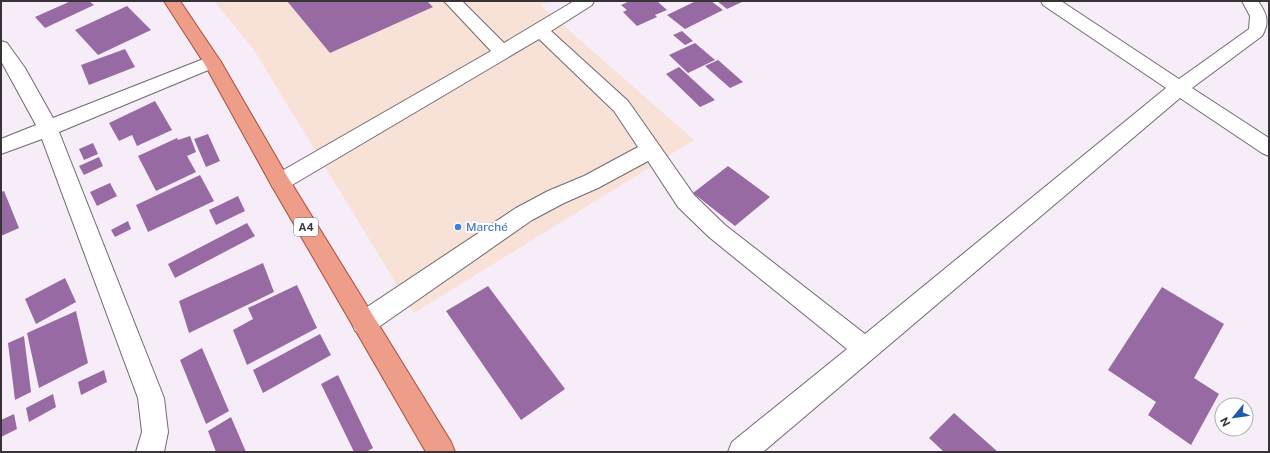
<svg xmlns="http://www.w3.org/2000/svg" width="1270" height="453" font-family="'Public Sans',sans-serif">
<style>
.commercial{fill:#f8e1d6}
.building{fill:#986aa3}
.lines{fill:none;stroke-linecap:round;stroke-linejoin:round}
.minor-casing{stroke:#706871;stroke-width:2}
.major-casing{stroke:#a74e3a;stroke-width:2}
.minor{fill:#fff;fill-rule:evenodd}
.major{fill:#ee9d89;fill-rule:evenodd}
.shop-dot{fill:#3f7fe0;stroke:#fff;stroke-width:1.5}
.labels{text-anchor:middle;stroke-width:4;stroke-linejoin:round;paint-order:stroke}
.shield{fill:#fff;stroke:#737073;stroke-width:1}
.shield-label{font-size:11px;font-weight:bold;fill:#373337}
.shop-label{font-size:12px;fill:#366cbe;stroke:#fff;text-anchor:start}
</style>
<rect width="100%" height="100%" fill="#f7edf8"/>
<path class="commercial" d="M214 1H552L540 5 694 140 414 313 254 50Z"/>
<path class="building" d="M71 1H89L94 5 45 28 35 17Z
M287 1H427L433 7 330 53Z
M630 1H657L667 10 655 15 657 17 637 26 623 12 627 10 621 5Z
M696 1H711L723 10 685 29 667 15Z
M717 1H744L727 9Z
M127 6 151 30 98 55 75 30Z
M682 31 693 41 685 45 673 35Z
M695 43 715 60 688 73 669 55Z
M125 49 135 67 89 85 81 65Z
M718 60 743 82 730 88 705 66Z
M679 67 715 100 700 107 666 74Z
M155 101 172 130 137 146 132 135 119 141 109 123Z
M208 134 220 161 206 167 194 139Z
M190 136 196 152 187 156 196 172 156 191 138 156 177 138 178 140Z
M93 143 98 154 84 160 79 149Z
M99 157 103 166 84 175 79 166Z
M728 166 770 197 735 226 693 193Z
M200 175 214 201 148 232 136 205Z
M110 183 117 196 97 206 90 192Z
M4 191 19 228 1 236V192Z
M238 196 245 211 216 225 209 210Z
M128 221 131 229 115 237 111 230Z
M247 223 255 236 175 278 168 264Z
M263 263 274 292 189 333 179 301Z
M65 278 76 302 36 324 25 299Z
M297 285 317 328 247 365 233 330 253 319 248 308Z
M488 286 565 389 521 420 446 311Z
M1162 287 1224 324 1194 378 1219 394 1191 445 1148 415 1156 402 1108 370Z
M76 311 88 363 39 388 27 333Z
M320 334 331 355 263 393 253 370Z
M24 336 31 392 15 400 8 343Z
M202 348 229 411 206 424 180 360Z
M104 370 107 382 81 395 78 382Z
M338 375 373 448 366 452H354L321 384Z
M53 394 56 407 29 422 26 408Z
M954 413 998 452H944L929 438Z
M14 414 17 429 1 437V420Z
M231 417 246 452H216L208 431Z"/>
<g class="lines">
<defs>
<path id="minor" d="M444 1H462L504 43 574 1H594L592 5 551 31 628 101 694 195 725 225 865 334 1166 88 1043 5 1041 1H1061L1179 79 1249 29 1250 16 1242 1H1258C1267 14 1270 22 1262 36L1192 88 1269 138V156L1262 153 1180 98 763 452H728L732 442 847 349 709 237 678 207 648 161 598 188 564 203 532 220 373 331 364 334 355 331 352 323 355 315 516 208 548 191 584 176 638 147 614 111 539 39 287 188 280 190 273 188 270 182 273 176 491 51Z
M1 41 7 43 25 68 53 118 206 58 212 56 218 58 221 62 218 66 59 132 164 398 168 432 164 452H136L142 432 138 398 42 139 1 154V139L36 125 1 61Z"/>
<path id="major" d="M164 1H180L221 62 287 176 451 442 455 452H426L273 188 204 63Z"/>
</defs>
<use href="#minor" class="minor-casing"/>
<use href="#major" class="major-casing"/>
<use href="#minor" class="minor"/>
<use href="#major" class="major"/>
</g>
<circle class="shop-dot" cx="458" cy="227" r="4"/>
<g class="labels">
<rect class="shield" x="294" y="218" width="24" height="18" rx="3"/>
<g class="shield-label">
<text x="306" y="231">A4</text>
</g>
<g class="shop-label">
<text x="466" y="231">Marché</text>
</g>
</g>
<rect width="1270" height="453" fill="none" stroke="#373337" stroke-width="4"/>
<g transform="translate(1234 417) rotate(241)"><circle r="19" fill="#ffffff" stroke="#afadaf"/>
<path d="M0-3L7 15L0 10L-7 15Z" fill="#1d5aac"/>
<text y="-6" font-size="11" font-weight="bold" text-anchor="middle" fill="#373337">N</text>
</g>
</svg>
